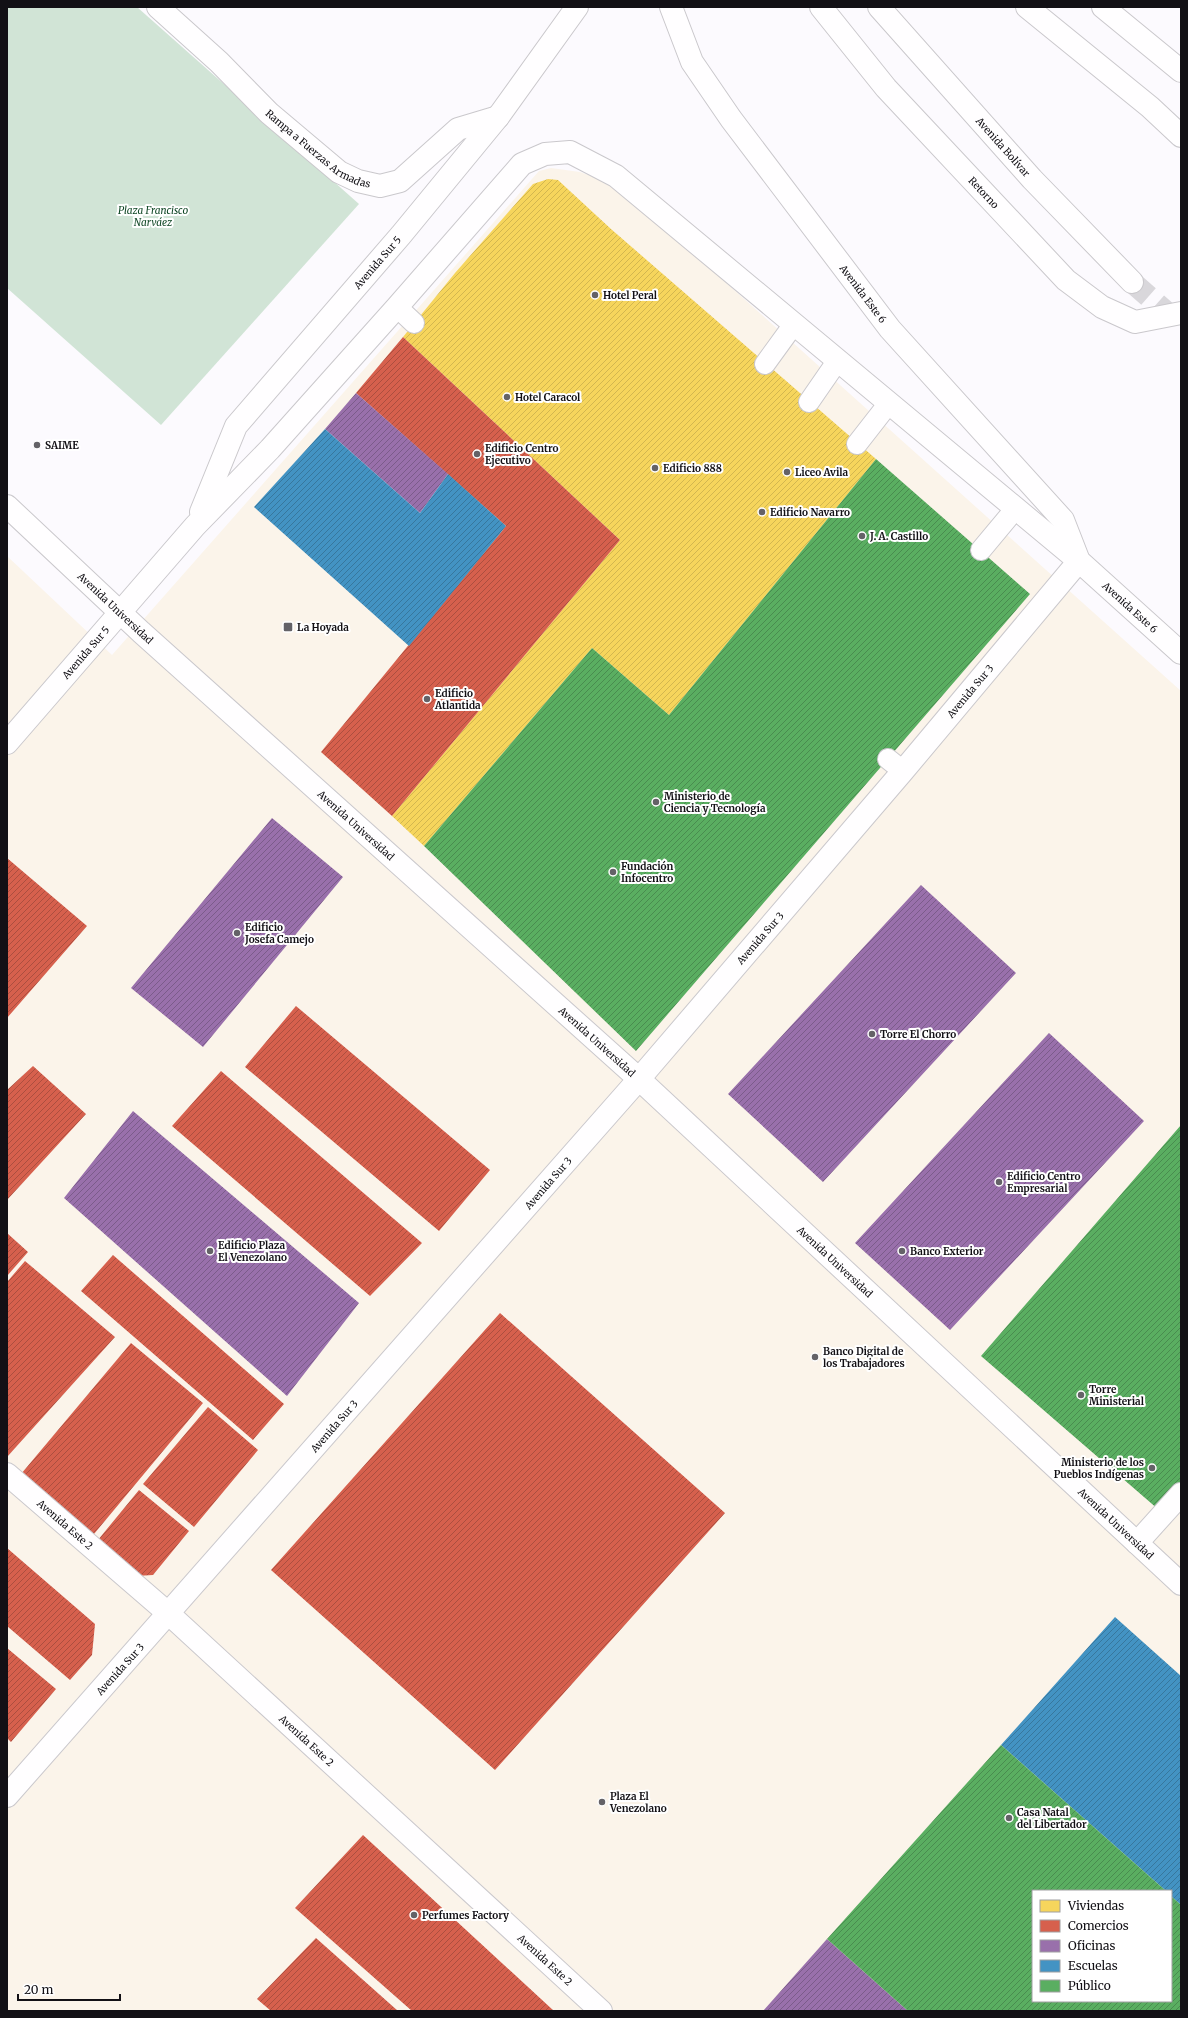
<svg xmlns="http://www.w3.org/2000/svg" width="1188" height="2018" font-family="Merriweather,serif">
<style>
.commercial{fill:#fbf4ea;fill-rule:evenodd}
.green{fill:#d1e4d6}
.homes{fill:url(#homes-hatch)}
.shops{fill:url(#shops-hatch)}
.offices{fill:url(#offices-hatch)}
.schools{fill:url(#schools-hatch)}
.public{fill:url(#public-hatch)}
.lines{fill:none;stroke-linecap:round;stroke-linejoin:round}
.secondary-tunnel{stroke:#d9d7db;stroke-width:22;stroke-dasharray:22 11;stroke-linecap:butt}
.lane-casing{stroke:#cac8cc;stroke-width:22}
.street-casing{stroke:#cac8cc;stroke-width:24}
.secondary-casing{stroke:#cac8cc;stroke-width:24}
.lane{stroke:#fffeff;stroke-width:20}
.street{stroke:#fffeff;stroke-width:22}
.secondary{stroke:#fffeff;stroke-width:22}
.poi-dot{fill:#646267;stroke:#fff;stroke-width:1.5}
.labels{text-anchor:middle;stroke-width:4;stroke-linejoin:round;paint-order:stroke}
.street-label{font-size:10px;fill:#121015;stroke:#fff}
.park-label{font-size:10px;font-style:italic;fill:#0e4624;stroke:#fff}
.poi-label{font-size:10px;font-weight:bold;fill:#121015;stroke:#fff;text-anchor:start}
</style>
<defs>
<pattern id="homes-hatch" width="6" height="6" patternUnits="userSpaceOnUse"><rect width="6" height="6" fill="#f6d55c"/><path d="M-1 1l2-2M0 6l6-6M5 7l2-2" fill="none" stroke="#d2b64f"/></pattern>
<pattern id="shops-hatch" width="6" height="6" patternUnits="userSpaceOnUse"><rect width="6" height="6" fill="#d6604d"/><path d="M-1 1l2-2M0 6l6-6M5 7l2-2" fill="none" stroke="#ac4e3f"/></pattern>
<pattern id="offices-hatch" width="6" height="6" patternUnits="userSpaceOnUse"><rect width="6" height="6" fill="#9970ab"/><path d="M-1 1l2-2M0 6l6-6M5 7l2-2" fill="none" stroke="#7b5b8a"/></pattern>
<pattern id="schools-hatch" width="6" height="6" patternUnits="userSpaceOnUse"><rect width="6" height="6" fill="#4393c3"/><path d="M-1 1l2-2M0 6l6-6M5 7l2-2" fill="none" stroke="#37779d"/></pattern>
<pattern id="public-hatch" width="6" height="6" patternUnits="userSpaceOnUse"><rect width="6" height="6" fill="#5aae61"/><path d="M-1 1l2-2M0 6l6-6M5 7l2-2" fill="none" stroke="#498c4f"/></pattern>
</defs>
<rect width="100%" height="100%" fill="#fcfafe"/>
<path class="commercial" d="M551 168 580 172 602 180 635 201 1181 691V2011H7V556L112 655 539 171ZM1033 1891H1171V2001H1033Z"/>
<path class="green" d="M7 7H137L359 204 161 425 7 288Z"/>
<path class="homes" d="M548 179 558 180 611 229 876 459 669 715 592 648 424 846 392 816 620 540 403 337 455 273 533 184Z"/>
<path class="shops" d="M403 337 620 540 392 816 321 752 506 526 356 393Z
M7 858 87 926 7 1018Z
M296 1006 490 1170 439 1231 245 1067Z
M33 1066 86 1114 7 1200V1090Z
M221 1071 422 1243 370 1296 172 1126Z
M7 1233 28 1252 7 1276Z
M113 1255 284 1404 253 1440 81 1291Z
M25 1261 115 1337 7 1457V1282Z
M500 1313 725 1513 495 1770 271 1570Z
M131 1343 203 1403 89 1540 16 1480Z
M208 1407 258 1450 194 1527 143 1484Z
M139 1490 189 1531 153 1575 136 1576 93 1546Z
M7 1548 95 1624 92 1655 70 1680 7 1626Z
M7 1648 56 1689 11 1742 7 1738Z
M363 1835 554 2011H412L295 1908Z
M316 1938 398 2011H271L257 1999Z"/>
<path class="offices" d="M356 393 448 474 420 513 325 429Z
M272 818 343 877 203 1047 131 988Z
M921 885 1016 973 823 1182 728 1094Z
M1049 1033 1144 1121 950 1330 855 1243Z
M133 1111 359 1303 287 1396 64 1198Z
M827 1939 908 2011H763Z"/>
<path class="schools" d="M325 429 420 513 448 474 506 526 409 646 254 507Z
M1115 1617 1181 1676V1905L1171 1896V1891H1166L1001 1745Z"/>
<path class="public" d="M876 459 1030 594 636 1051 424 846 592 648 669 715Z
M1181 1125V1486L1159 1510 981 1356Z
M1001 1745 1166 1891H1033V2001H1171V1896L1181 1905V2011H908L827 1939Z"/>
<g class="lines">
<path class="secondary-tunnel" d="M1132 282 1181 325"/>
<defs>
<path id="lane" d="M397 307 414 323
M765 364 794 324
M809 402 838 360
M857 444 889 403
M981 550 1016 508
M888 759 903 771"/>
<g id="street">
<path id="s1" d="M158 7 219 62 269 113 339 172 358 181 380 186 400 181 458 129 498 117"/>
<path id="s2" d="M671 7 692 62 731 119 890 329 1063 520 1079 561 1181 653"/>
<path id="s3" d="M821 7 886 88 1066 280 1102 307 1135 322 1181 313"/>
<path d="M1103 7 1181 71"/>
<path id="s4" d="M7 506 141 632 639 1079 1181 1584"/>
<path id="s5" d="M201 512 236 426 401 235 498 117 577 7"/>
<path id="s6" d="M7 743 195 526 270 449 397 307 522 164 545 154 570 152 616 176 1079 561 903 771 639 1079 7 1796"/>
<path id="s7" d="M7 1474 169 1614 601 2011"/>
<path d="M1137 1543 1181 1494"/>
</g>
<g id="secondary">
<path id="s8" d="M879 7 1032 179 1132 282"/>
<path d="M1027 7 1150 107 1181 136"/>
</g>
</defs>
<use href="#lane" class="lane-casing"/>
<use href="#street" class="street-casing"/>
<use href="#secondary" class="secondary-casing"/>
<use href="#lane" class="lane"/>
<use href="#street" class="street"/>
<use href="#secondary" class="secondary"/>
</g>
<g class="poi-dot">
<circle cx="595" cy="295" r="4"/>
<circle cx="507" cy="397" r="4"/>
<circle cx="37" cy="445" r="4"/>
<circle cx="477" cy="454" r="4"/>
<circle cx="655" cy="468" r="4"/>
<circle cx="787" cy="472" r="4"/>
<circle cx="762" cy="512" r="4"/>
<circle cx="862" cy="536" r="4"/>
<rect x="283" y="622" width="10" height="10" rx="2"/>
<circle cx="427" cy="699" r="4"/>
<circle cx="656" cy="802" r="4"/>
<circle cx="613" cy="872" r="4"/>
<circle cx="237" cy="933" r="4"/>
<circle cx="872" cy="1034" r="4"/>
<circle cx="999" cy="1182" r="4"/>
<circle cx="210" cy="1251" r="4"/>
<circle cx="902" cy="1251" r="4"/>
<circle cx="815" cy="1357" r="4"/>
<circle cx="1081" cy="1395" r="4"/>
<circle cx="1152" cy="1468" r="4"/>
<circle cx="602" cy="1802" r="4"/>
<circle cx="1009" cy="1818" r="4"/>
<circle cx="414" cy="1915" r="4"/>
</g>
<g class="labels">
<g class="street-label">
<text dy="4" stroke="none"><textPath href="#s1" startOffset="215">Rampa a Fuerzas Armadas</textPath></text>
<text dy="4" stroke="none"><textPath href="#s8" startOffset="187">Avenida Bolívar</textPath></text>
<text dy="4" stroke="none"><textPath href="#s3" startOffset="247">Retorno</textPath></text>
<text dy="4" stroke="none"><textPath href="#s5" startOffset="309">Avenida Sur 5</textPath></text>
<text dy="4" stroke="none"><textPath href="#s2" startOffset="347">Avenida Este 6</textPath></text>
<text dy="4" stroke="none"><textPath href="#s2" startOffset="762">Avenida Este 6</textPath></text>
<text dy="4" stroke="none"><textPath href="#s4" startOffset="149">Avenida Universidad</textPath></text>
<text dy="4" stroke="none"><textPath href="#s6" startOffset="120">Avenida Sur 5</textPath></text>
<text transform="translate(970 691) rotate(-50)" y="4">Avenida Sur 3</text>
<text dy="4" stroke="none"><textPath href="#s4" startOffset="473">Avenida Universidad</textPath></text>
<text transform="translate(760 938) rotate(-49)" y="4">Avenida Sur 3</text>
<text dy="4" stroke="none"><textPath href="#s4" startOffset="797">Avenida Universidad</textPath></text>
<text transform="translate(548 1183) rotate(-49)" y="4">Avenida Sur 3</text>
<text dy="4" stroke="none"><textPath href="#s4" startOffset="1121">Avenida Universidad</textPath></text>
<text transform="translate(334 1426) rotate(-49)" y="4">Avenida Sur 3</text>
<text dy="4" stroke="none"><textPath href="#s7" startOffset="77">Avenida Este 2</textPath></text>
<text dy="4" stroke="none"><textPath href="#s4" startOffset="1505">Avenida Universidad</textPath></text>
<text transform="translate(120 1669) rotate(-48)" y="4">Avenida Sur 3</text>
<text dy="4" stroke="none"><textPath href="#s7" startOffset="401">Avenida Este 2</textPath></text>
<text dy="4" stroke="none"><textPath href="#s7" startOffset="725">Avenida Este 2</textPath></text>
</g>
<g class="park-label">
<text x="153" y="214">Plaza Francisco<tspan x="153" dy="12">Narváez</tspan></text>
</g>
<g class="poi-label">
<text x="603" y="299">Hotel Peral</text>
<text x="515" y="401">Hotel Caracol</text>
<text x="45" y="449">SAIME</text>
<text x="485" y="452">Edificio Centro<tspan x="485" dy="12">Ejecutivo</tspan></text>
<text x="663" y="472">Edificio 888</text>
<text x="795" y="476">Liceo Avila</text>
<text x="770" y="516">Edificio Navarro</text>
<text x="870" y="540">J. A. Castillo</text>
<text x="297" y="631">La Hoyada</text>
<text x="435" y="697">Edificio<tspan x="435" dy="12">Atlantida</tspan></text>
<text x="664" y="800">Ministerio de<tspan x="664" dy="12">Ciencia y Tecnología</tspan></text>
<text x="621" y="870">Fundación<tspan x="621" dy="12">Infocentro</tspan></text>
<text x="245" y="931">Edificio<tspan x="245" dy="12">Josefa Camejo</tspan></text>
<text x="880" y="1038">Torre El Chorro</text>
<text x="1007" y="1180">Edificio Centro<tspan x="1007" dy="12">Empresarial</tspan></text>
<text x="218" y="1249">Edificio Plaza<tspan x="218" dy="12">El Venezolano</tspan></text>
<text x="910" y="1255">Banco Exterior</text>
<text x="823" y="1355">Banco Digital de<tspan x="823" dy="12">los Trabajadores</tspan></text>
<text x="1089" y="1393">Torre<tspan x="1089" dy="12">Ministerial</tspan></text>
<text x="1144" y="1466" text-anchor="end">Ministerio de los<tspan x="1144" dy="12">Pueblos Indígenas</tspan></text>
<text x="610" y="1800">Plaza El<tspan x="610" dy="12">Venezolano</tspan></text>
<text x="1017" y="1816">Casa Natal<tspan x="1017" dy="12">del Libertador</tspan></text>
<text x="422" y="1919">Perfumes Factory</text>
</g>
</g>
<rect width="1188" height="2018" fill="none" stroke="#121015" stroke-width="16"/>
<rect x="1032" y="1890" width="140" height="112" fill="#ffffff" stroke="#a09fa1"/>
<rect x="1040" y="1900" width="20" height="12" fill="#f6d55c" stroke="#a09fa1"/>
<text x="1068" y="1910" font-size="12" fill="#121015">Viviendas</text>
<rect x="1040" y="1920" width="20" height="12" fill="#d6604d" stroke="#a09fa1"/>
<text x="1068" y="1930" font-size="12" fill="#121015">Comercios</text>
<rect x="1040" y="1940" width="20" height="12" fill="#9970ab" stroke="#a09fa1"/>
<text x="1068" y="1950" font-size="12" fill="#121015">Oficinas</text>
<rect x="1040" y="1960" width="20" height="12" fill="#4393c3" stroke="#a09fa1"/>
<text x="1068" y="1970" font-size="12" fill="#121015">Escuelas</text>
<rect x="1040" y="1980" width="20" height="12" fill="#5aae61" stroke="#a09fa1"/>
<text x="1068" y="1990" font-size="12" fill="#121015">Público</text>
<path d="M18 1994v6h102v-6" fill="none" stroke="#121015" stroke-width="2"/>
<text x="24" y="1994" font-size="12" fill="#121015" stroke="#ffffff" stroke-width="3" paint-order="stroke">20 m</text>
</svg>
